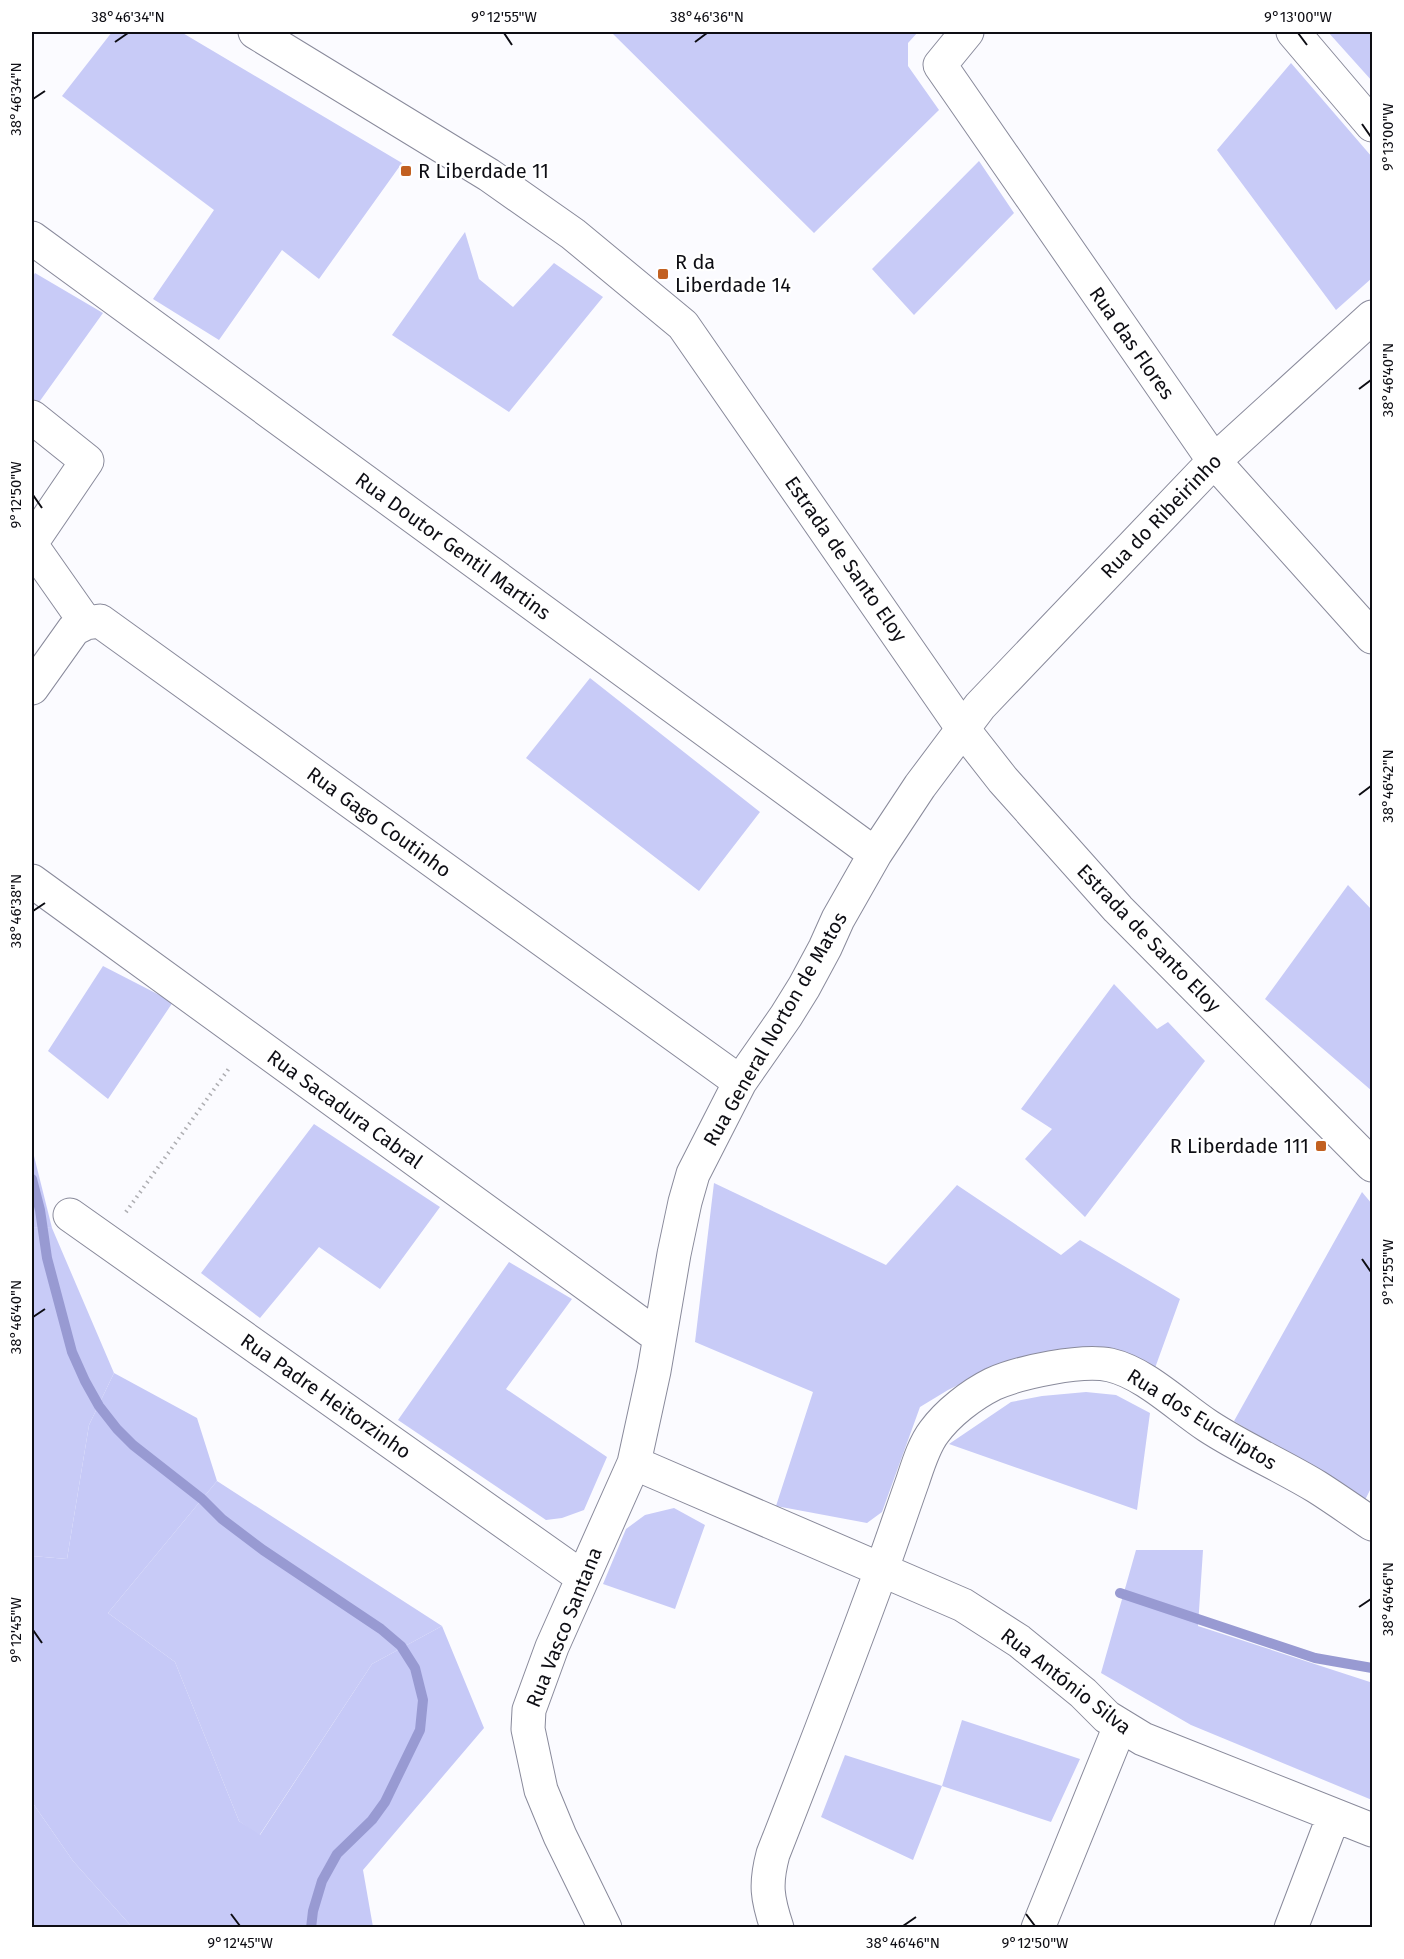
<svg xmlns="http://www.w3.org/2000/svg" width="1404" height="1959" font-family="'Fira Sans',sans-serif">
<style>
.green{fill:#c8cbf7}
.forest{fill:#c6c9f7}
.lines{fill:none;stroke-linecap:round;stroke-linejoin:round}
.stream{stroke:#989ad2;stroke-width:10}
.minor-casing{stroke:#898a9b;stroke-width:35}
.major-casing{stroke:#898a9b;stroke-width:35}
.path{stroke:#aeaeb2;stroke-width:4;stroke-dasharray:1.5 4.5;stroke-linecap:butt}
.minor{stroke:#fff;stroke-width:33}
.major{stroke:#fff;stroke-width:33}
.ticks{fill:none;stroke:#0e0e14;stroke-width:2}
.poi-dot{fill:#c26021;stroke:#fff;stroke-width:2}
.labels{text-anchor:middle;stroke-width:4.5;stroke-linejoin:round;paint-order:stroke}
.poi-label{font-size:20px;fill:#0e0e14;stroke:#fff;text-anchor:start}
.street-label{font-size:20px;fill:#0e0e14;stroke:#fff}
.neatline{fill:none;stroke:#0e0e14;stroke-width:2}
.ticks-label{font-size:15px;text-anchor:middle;fill:#0e0e14}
</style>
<rect width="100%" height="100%" fill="#fbfbff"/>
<path class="green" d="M112 32H181L402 163 319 279 282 250 219 340 153 299 214 210 62 96Z
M611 32H918L908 43V66L939 110 814 233Z
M1328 32H1372V81Z
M1291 63 1372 157V278L1336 310 1217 150Z
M979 161 1014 213 914 315 872 269Z
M465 232 479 279 513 307 554 263 603 297 509 412 392 335Z
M35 273 103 313 37 405 32 401V278Z
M590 678 760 812 699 891 526 758Z
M1348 885 1372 910V1091L1265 999Z
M103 966 173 1002 108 1099 48 1051Z
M1114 984 1157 1029 1168 1022 1205 1061 1085 1217 1025 1159 1052 1129 1021 1109Z
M314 1124 440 1207 380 1289 319 1247 260 1318 201 1273Z
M714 1183 886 1265 957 1185 1061 1255 1080 1240 1180 1299 1155 1368 1095 1346 1044 1354 999 1365 948 1390 920 1407 882 1512 867 1523 776 1506 813 1392 695 1342Z
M1362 1192 1372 1204V1486L1365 1500 1234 1421Z
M32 1227 52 1228 114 1373 89 1425 67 1559 32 1556Z
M509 1262 572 1299 506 1389 607 1457 584 1510 562 1518 546 1520 398 1420Z
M1086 1392 1116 1395 1150 1413 1137 1510 949 1444 1011 1402 1042 1396Z
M217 1481 442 1626 372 1664 259 1836 239 1821 175 1662 108 1613Z
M674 1508 705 1525 675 1609 603 1584 626 1529 645 1515Z
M1136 1550H1203L1198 1626 1370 1682 1372 1678V1800L1191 1725 1101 1673Z
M962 1720 1080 1759 1051 1822 942 1786 913 1860 821 1817 845 1755 942 1786Z
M32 1802 73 1861 132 1927H32Z"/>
<path class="forest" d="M32 1148 52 1228 32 1227Z
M114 1373 197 1418 217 1481 108 1613 175 1662 239 1821 260 1835 372 1664 442 1626 484 1728 363 1870 373 1927H132L73 1861 32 1802V1556L67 1559 89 1425Z"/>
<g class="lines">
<path class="stream" d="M32 1179 40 1210 47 1258 72 1352 85 1381 99 1406 117 1429 133 1445 202 1499 222 1519 263 1550 381 1629 401 1646 415 1668 423 1700 420 1730 385 1802 372 1820 337 1854 322 1881 313 1911 311 1928
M1120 1593 1315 1658 1372 1668"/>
<defs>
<path id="minor" d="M967 32 940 65 1214 461 1372 637
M1293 32 1372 125
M32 238 875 854
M32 417 87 461 32 542
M32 546 86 623
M32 688 74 629 86 623 100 621 740 1082
M32 881 659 1337
M70 1215 582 1577
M634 1463 963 1605 1019 1641 1083 1693 1107 1717 1143 1739 1372 1830
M605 1928 560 1836 541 1790 528 1729 529 1710 552 1647 634 1463 654 1371 674 1254 685 1202 693 1174 740 1082 786 1016 804 987 825 948 838 919 875 854 920 786 980 706 1214 461 1372 317
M777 1928C767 1898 765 1884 773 1854 810 1760 846 1666 881 1571 892 1541 902 1511 913 1480 918 1465 924 1445 934 1432 948 1413 971 1395 993 1384 1020 1372 1082 1359 1110 1365 1145 1373 1179 1407 1208 1426 1243 1449 1281 1465 1317 1487 1336 1499 1354 1512 1372 1524
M1038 1928 1120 1726
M1291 1928 1334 1815"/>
<path id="major" d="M255 32 489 175 573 234 683 325 963 729 1003 780 1118 909 1372 1165"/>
</defs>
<use href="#minor" class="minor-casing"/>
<use href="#major" class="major-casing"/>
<path class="path" d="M126 1212 230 1067"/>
<use href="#minor" class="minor"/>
<use href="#major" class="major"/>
</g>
<path class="ticks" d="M504 33 512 45M1298 33 1307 45M115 42 128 33M695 42 707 33M33 99 45 91M1362 124 1371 137M1359 389 1371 380M33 495 42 508M1359 795 1371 786M33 911 45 903M1362 1259 1371 1272M33 1317 45 1309M1359 1607 1371 1599M33 1630 42 1643M231 1914 240 1926M1026 1914 1035 1926M903 1926 916 1917"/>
<g class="poi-dot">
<rect x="400" y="165" width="12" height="12" rx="3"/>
<rect x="657" y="268" width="12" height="12" rx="3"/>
<rect x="1315" y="1140" width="12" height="12" rx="3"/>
</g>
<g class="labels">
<g class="poi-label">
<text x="418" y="178">R Liberdade 11</text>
<text x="675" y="269">R da<tspan x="675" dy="23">Liberdade 14</tspan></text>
<text x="1309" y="1153" text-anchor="end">R Liberdade 111</text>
</g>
<g class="street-label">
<text transform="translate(1132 343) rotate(55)" y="7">Rua das Flores</text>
<text transform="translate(1161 516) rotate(-46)" y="7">Rua do Ribeirinho</text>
<text transform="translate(453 546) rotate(36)" y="7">Rua Doutor Gentil Martins</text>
<text transform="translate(846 559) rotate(55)" y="7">Estrada de Santo Eloy</text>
<text transform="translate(379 822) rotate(36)" y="7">Rua Gago Coutinho</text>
<text transform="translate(1149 938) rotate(46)" y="7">Estrada de Santo Eloy</text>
<text transform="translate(775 1029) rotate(-60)" y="7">Rua General Norton de Matos</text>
<text transform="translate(345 1109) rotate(36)" y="7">Rua Sacadura Cabral</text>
<text transform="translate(326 1396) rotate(35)" y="7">Rua Padre Heitorzinho</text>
<text transform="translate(1202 1419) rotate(32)" y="7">Rua dos Eucaliptos</text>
<text transform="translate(564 1627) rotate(-68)" y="7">Rua Vasco Santana</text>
<text transform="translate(1066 1681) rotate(38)" y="7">Rua António Silva</text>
</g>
</g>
<rect width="1404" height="1959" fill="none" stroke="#ffffff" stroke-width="66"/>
<rect x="33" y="33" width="1338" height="1893" class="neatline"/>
<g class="ticks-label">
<text x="128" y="22">38°46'34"N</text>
<text x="504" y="22">9°12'55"W</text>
<text x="707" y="22">38°46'36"N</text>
<text x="1298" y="22">9°13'00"W</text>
<text transform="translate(16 99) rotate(-90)" y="5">38°46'34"N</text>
<text transform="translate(1388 137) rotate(-90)" y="5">9°13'00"W</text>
<text transform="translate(1388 380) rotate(-90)" y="5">38°46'40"N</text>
<text transform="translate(16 495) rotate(-90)" y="5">9°12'50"W</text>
<text transform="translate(1388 786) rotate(-90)" y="5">38°46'42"N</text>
<text transform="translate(16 911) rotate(-90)" y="5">38°46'38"N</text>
<text transform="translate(1388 1272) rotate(-90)" y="5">9°12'55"W</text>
<text transform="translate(16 1317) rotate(-90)" y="5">38°46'40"N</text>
<text transform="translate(1388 1599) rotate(-90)" y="5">38°46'46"N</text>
<text transform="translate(16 1630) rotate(-90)" y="5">9°12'45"W</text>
<text x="240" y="1948">9°12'45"W</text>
<text x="903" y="1948">38°46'46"N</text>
<text x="1035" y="1948">9°12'50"W</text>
</g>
</svg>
